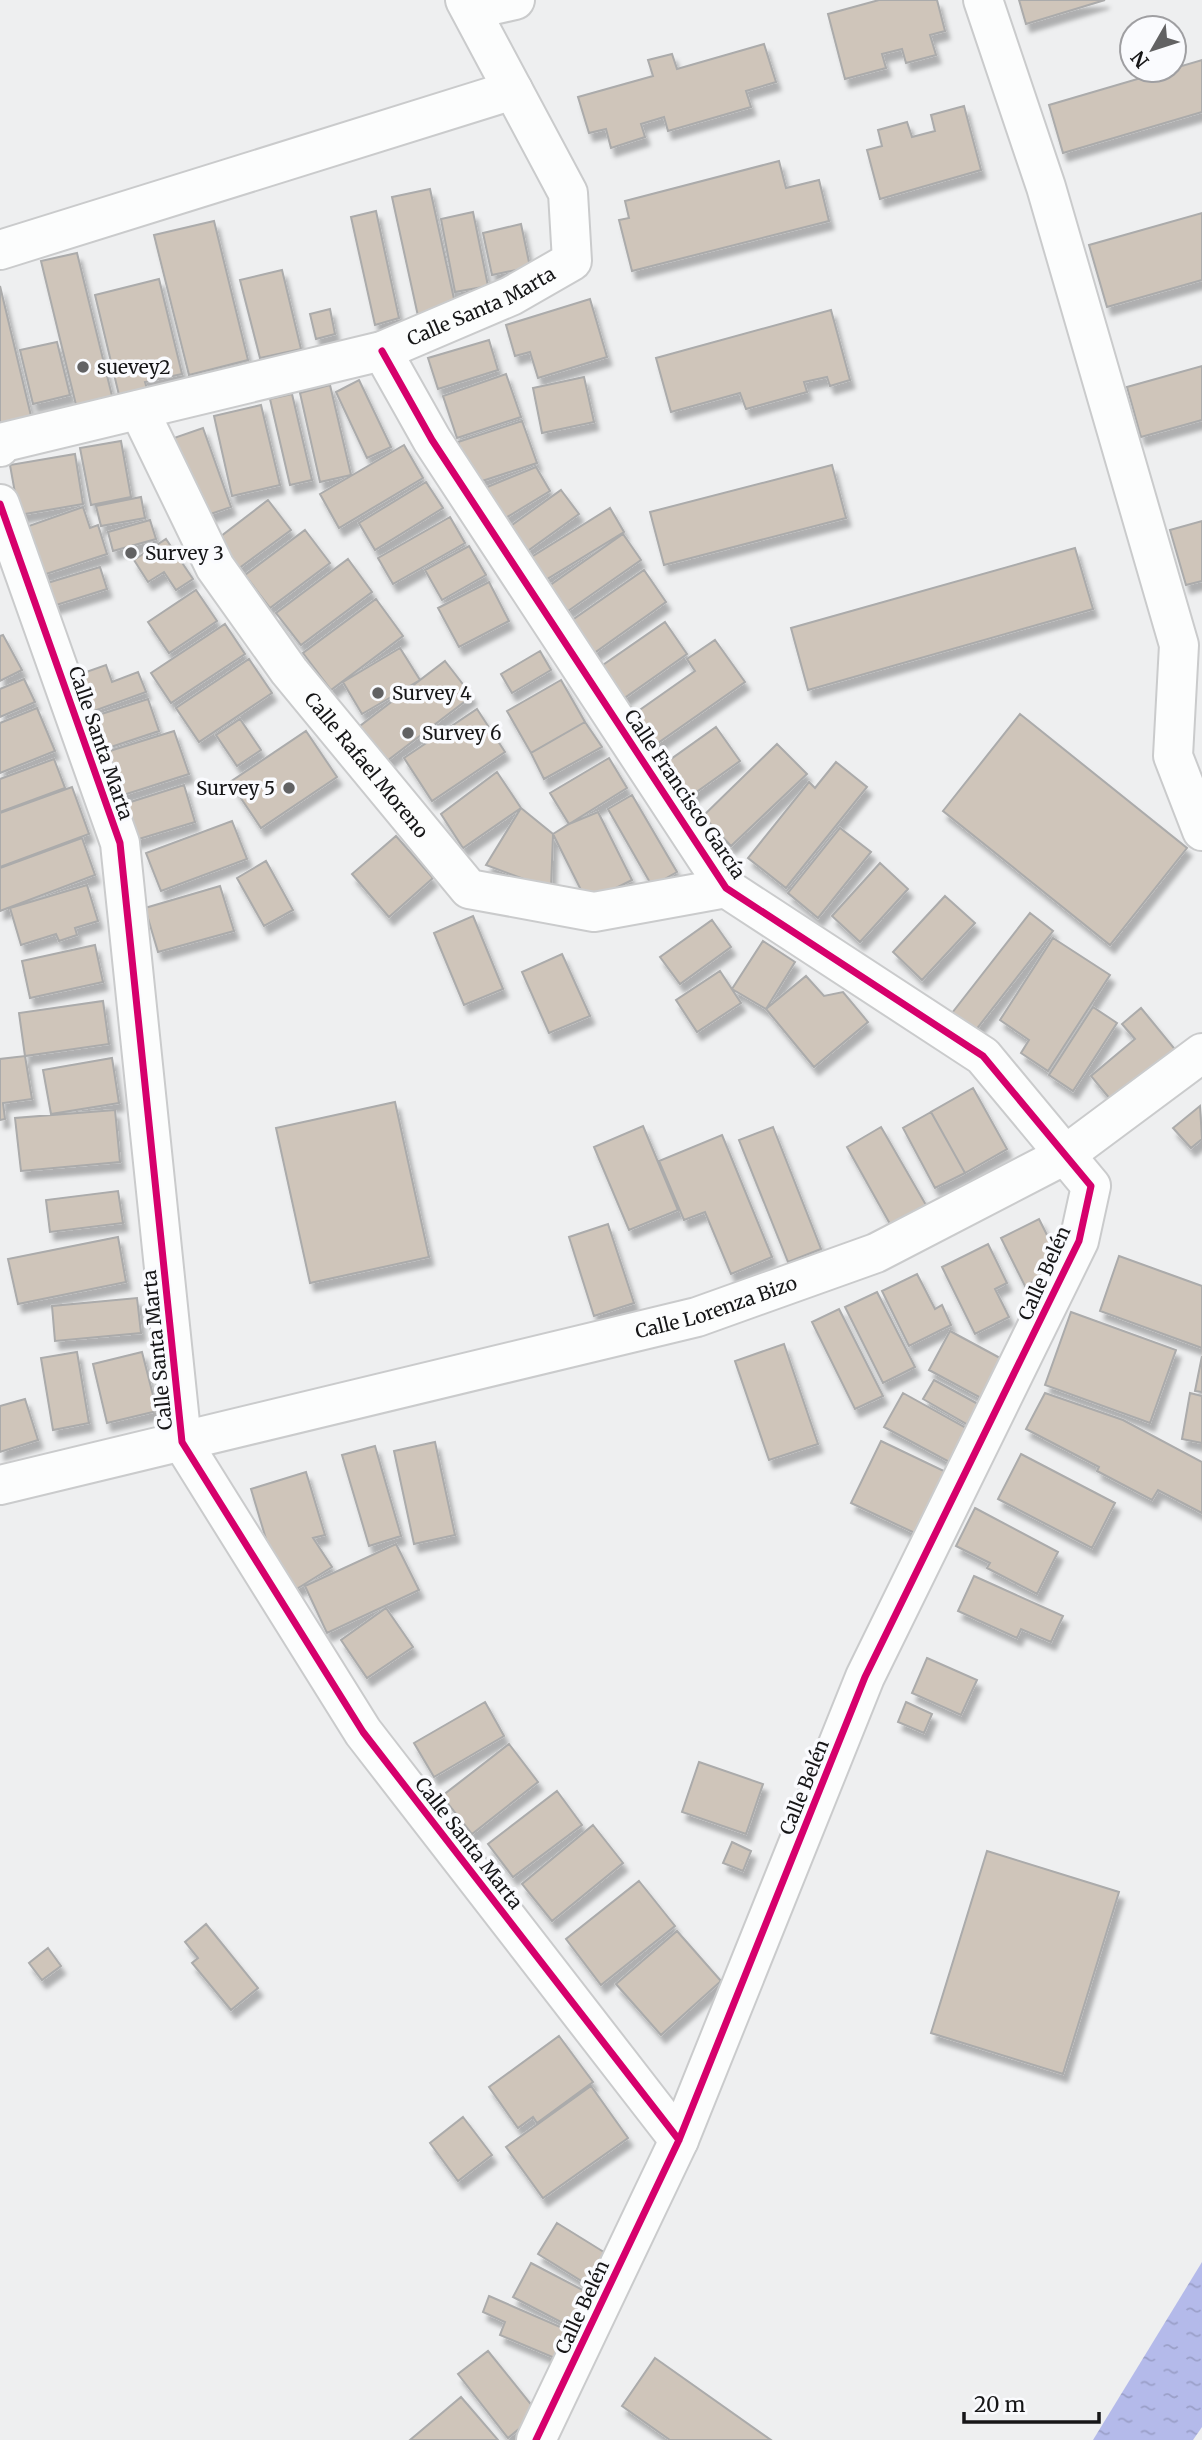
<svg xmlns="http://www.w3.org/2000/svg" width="1202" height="2440" font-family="Merriweather,serif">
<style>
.water{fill:url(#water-ripples)}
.building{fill:#cfc5ba;stroke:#ababab;stroke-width:2;filter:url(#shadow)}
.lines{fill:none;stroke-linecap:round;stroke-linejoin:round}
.minor-casing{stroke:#cacbcc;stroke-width:42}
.minor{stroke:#fcfdfd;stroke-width:38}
.cycleway-casing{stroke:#fafbfe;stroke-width:11}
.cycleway{stroke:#d6006c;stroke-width:7}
.poi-dot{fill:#626263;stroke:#fafbfe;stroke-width:2.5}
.labels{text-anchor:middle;stroke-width:7;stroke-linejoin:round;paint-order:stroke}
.street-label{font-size:19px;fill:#161617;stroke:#fafbfe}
.poi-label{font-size:19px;fill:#161617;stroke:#fafbfe;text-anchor:start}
</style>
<defs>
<pattern id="water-ripples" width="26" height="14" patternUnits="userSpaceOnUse" patternTransform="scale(1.75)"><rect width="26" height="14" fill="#b4baea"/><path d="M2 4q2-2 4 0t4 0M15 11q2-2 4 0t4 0" fill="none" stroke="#9a9fc8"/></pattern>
<filter id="shadow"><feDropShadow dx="4.5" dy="8" stdDeviation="2" flood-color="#0004"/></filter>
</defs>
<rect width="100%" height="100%" fill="#eeeff0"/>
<path class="water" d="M1202 2262V2427L1193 2440H1093Z"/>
<path class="building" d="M879 0H937L945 31 930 35 936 55 906 63 902 49 882 54 886 68 845 79 828 14Z
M1019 0H1105L1026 24Z
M764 44 776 82 746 91 751 107 668 131 664 117 641 124 645 137 611 148 606 129 589 133 578 97 653 76 648 60 672 54 677 69Z
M1202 60V112L1063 153 1049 105Z
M964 106 981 170 880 199 867 150 882 146 878 130 907 122 912 137 935 131 931 115Z
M779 161 786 188 819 180 829 221 632 271 619 220 629 218 625 201Z
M430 189 456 308 418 316 392 197Z
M376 211 399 318 375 325 351 217Z
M473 212 488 286 455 292 441 219Z
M1202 213V280L1107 307 1089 245Z
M214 221 248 360 189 375 154 235Z
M521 224 530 267 492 275 483 233Z
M77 253 113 400 77 409 41 261Z
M282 270 301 349 260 358 240 280Z
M159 279 182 374 145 382 147 389 119 395 95 295Z
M0 286 31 416 0 423Z
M590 299 607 357 538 378 530 352 515 356 506 325Z
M330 309 335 334 316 339 310 314Z
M831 310 850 380 830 386 827 377 804 382 807 392 746 409 740 393 671 412 656 358Z
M489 340 498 370 438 389 428 358Z
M57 342 70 395 33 404 20 350Z
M1202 366V420L1141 437 1127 387Z
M506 374 521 417 457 438 443 396Z
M584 377 594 422 542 433 533 388Z
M359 380 391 447 367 458 336 392Z
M330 385 351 475 320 482 300 393Z
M292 394 312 480 290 485 270 399Z
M261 405 280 485 232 496 214 416Z
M522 421 537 463 473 484 458 442Z
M203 428 231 507 199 518 171 439Z
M121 441 131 497 91 505 80 448Z
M404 445 423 478 339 528 320 494Z
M75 454 83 504 19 515 10 465Z
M832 465 846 518 664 565 650 512Z
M536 467 550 491 499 522 480 490Z
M426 482 443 508 375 550 359 523Z
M561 490 579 514 522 555 505 530Z
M141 497 145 518 101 526 96 506Z
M268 500 291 530 238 569 216 540Z
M83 507 90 528 98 525 107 554 40 576 23 528Z
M610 508 624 532 539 584 525 561Z
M450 517 465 543 393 584 378 558Z
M150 520 156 539 113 551 108 532Z
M1202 521V581L1186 585 1170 530Z
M305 530 330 563 270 608 245 575Z
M623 534 641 560 568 611 549 586Z
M166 539 193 579 176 590 164 572 148 582 134 560Z
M469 546 486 575 442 600 425 570Z
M1075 548 1093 609 808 690 791 628Z
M348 559 372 592 301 645 276 613Z
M100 567 107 589 50 607 44 584Z
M644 570 666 602 590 656 568 623Z
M489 582 509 621 459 647 438 608Z
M196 590 217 621 169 653 148 622Z
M376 599 403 636 331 690 303 653Z
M665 622 687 654 623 699 600 667Z
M225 624 245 654 171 703 151 673Z
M3 635 22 670 0 681V636Z
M715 640 745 682 655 745 634 714 695 671 687 659Z
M400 648 420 680 362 714 343 682Z
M540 651 551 670 512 693 501 674Z
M249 659 272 693 199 742 176 708Z
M445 661 472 696 383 764 356 729Z
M106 665 112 682 138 672 146 692 83 715 69 678Z
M24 679 35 702 0 717V689Z
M561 680 585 722 531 753 507 711Z
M148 699 159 731 99 751 89 718Z
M37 708 55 751 0 773V723Z
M477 709 505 752 432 801 404 758Z
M1020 714 1187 848 1110 945 943 811Z
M240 719 261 750 237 766 216 735Z
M585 722 602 747 544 779 531 753Z
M716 727 740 761 688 798 664 764Z
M174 731 189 774 114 798 100 754Z
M306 731 337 777 261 828 230 782Z
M777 744 807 774 731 846 703 816Z
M609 758 627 788 569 824 550 793Z
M54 759 65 788 0 812V779Z
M836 762 867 787 786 888 748 858 809 782 815 788Z
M497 772 521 808 463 848 441 814Z
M184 785 195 822 129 842 118 806Z
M72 787 89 834 0 867V813Z
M632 795 677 872 652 886 608 809Z
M521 808 553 834 551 889 486 865Z
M598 812 632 880 600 896H584L553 834 569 824Z
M232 821 247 859 161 891 146 853Z
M840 828 871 852 818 918 788 893Z
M396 836 433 878 389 917 352 874Z
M82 838 95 875 0 911V868Z
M266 861 293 910 264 926 237 878Z
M880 863 908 889 860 942 832 916Z
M87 885 98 921 75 928 77 935 59 941 56 934 21 945 10 908Z
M220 886 234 931 158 952 145 908Z
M945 896 975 923 922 980 893 952Z
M1030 913 1053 931 975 1031 952 1013Z
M473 916 503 989 464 1005 434 933Z
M712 920 731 947 680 984 660 957Z
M1053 938 1110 975 1048 1071 1021 1053 1029 1040 1000 1020Z
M763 941 795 962 766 1009 732 989Z
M95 945 103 982 30 998 22 961Z
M562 954 590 1016 549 1033 522 972Z
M720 971 741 1003 697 1032 676 1000Z
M806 976 824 996 843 992 868 1022 814 1067 766 1009Z
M103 1001 109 1044 25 1056 19 1013Z
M1093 1007 1117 1023 1073 1091 1049 1075Z
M1141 1008 1178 1053 1115 1105 1091 1076 1135 1039 1122 1024Z
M25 1056 32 1099 3 1103 5 1119 0 1120V1059Z
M112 1058 119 1103 51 1114 43 1070Z
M973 1088 1007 1149 965 1173 931 1112Z
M395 1102 429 1257 310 1283 276 1128Z
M1200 1106 1202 1139 1191 1148 1173 1128Z
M115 1110 120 1162 21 1171 15 1118Z
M931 1112 965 1173 935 1188 903 1128Z
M643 1126 678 1210 629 1230 594 1147Z
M773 1127 821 1249 788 1262 739 1140Z
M881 1127 926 1205 890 1224 847 1147Z
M722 1135 772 1257 731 1274 705 1212 684 1220 659 1161Z
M118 1191 123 1223 50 1232 46 1200Z
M1039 1219 1063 1267 1025 1286 1001 1238Z
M608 1224 634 1303 594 1316 569 1237Z
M118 1237 126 1282 18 1304 8 1259Z
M988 1244 1007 1283 995 1289 1009 1317 975 1334 942 1267Z
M1119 1256 1202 1286V1348L1100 1311Z
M917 1274 935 1309 942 1305 951 1325 909 1346 882 1291Z
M877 1292 915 1367 883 1383 845 1307Z
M137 1298 141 1333 55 1341 52 1306Z
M839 1309 883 1396 855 1409 812 1322Z
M1071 1312 1176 1350 1150 1423 1045 1385Z
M950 1331 1013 1365 992 1404 929 1370Z
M784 1344 818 1444 769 1460 735 1361Z
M77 1352 89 1423 53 1430 41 1358Z
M142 1352 157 1411 107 1423 93 1364Z
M1202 1356V1392L1195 1391Z
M934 1380 989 1410 977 1430 923 1399Z
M903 1393 973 1432 955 1465 884 1427Z
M1045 1393 1123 1420 1202 1462V1513L1158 1490 1152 1500 1097 1471 1099 1467 1026 1429Z
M1190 1393 1202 1396V1443L1182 1439Z
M25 1399 38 1440 0 1452V1406Z
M881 1441 948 1473 919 1535 851 1503Z
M435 1442 455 1535 414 1544 394 1451Z
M375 1446 401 1536 369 1546 342 1455Z
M1021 1454 1115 1503 1092 1548 998 1499Z
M306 1472 325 1535 313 1538 332 1567 295 1590 269 1549 251 1489Z
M975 1508 1058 1552 1037 1594 987 1568 990 1563 956 1546Z
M396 1544 419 1590 327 1633 305 1586Z
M974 1576 1063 1616 1051 1642 1021 1629 1017 1638 958 1611Z
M386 1608 413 1647 367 1678 341 1640Z
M927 1658 977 1680 961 1715 912 1693Z
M485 1702 504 1736 434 1777 414 1743Z
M906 1702 932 1714 924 1733 898 1722Z
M509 1744 538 1782 472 1834 442 1796Z
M699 1762 763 1784 746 1834 682 1812Z
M557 1791 582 1825 513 1877 488 1844Z
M593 1825 623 1863 552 1921 522 1884Z
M732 1842 751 1851 743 1871 723 1863Z
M987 1851 1119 1892 1063 2074 931 2033Z
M639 1881 675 1926 601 1985 566 1939Z
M206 1924 258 1988 231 2010 192 1963 198 1958 185 1942Z
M677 1931 721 1981 661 2035 616 1984Z
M48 1948 61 1966 42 1980 29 1963Z
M559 2036 593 2082 537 2123 533 2117 518 2128 489 2087Z
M591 2086 628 2138 543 2198 506 2147Z
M463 2117 492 2155 458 2181 430 2143Z
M557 2223 607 2254 588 2285 538 2254Z
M531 2263 598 2298 580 2332 513 2297Z
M489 2296 581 2336 569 2364 500 2335 505 2322 483 2312Z
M488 2351 538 2413 508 2438 458 2374Z
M655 2358 771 2440H670L622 2406Z
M461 2397 498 2440H410Z"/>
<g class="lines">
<defs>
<g id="minor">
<path d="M983 0 1046 187 1179 645 1173 756 1202 831"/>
<path d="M471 10 515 0"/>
<path d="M0 250 513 90"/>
<path d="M382 351 432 440 726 888 983 1056 1091 1186 1079 1241 865 1677 679 2140 536 2440"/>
<path id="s1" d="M139 410 215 567 289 671 469 889 594 912 726 888"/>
<path id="s2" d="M0 447 4 442 382 351 511 296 572 261 568 193 465 0"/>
<path d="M0 504 120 843 182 1442 363 1732 679 2140"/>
<path id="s3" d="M0 1485 697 1317 876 1253 1065 1155 1202 1053"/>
</g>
</defs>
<use href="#minor" class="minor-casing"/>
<use href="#minor" class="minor"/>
<defs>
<path id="cycleway" d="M382 351 432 440 726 888 983 1056 1091 1186 1079 1241 865 1677 679 2140 536 2440
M0 504 120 843 182 1442 363 1732 679 2140"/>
</defs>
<use href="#cycleway" class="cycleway-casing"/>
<use href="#cycleway" class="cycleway"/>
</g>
<g class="poi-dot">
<circle cx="83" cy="367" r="7"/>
<circle cx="131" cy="553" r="7"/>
<circle cx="378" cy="693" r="7"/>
<circle cx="408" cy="733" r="7"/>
<circle cx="289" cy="788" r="7"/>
</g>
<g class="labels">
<g class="street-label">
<text dy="7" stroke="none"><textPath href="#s2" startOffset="504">Calle Santa Marta</textPath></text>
<text transform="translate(101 743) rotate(71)" y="7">Calle Santa Marta</text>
<text dy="7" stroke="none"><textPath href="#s1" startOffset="424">Calle Rafael Moreno</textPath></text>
<text transform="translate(685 794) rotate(56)" y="7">Calle Francisco García</text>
<text transform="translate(1044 1273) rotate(-66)" y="7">Calle Belén</text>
<text dy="7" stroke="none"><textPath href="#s3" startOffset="738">Calle Lorenza Bizo</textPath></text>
<text transform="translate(157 1350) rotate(-96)" y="7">Calle Santa Marta</text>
<text transform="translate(804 1787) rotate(-68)" y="7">Calle Belén</text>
<text transform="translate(469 1843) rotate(52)" y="7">Calle Santa Marta</text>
<text transform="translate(582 2307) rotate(-65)" y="7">Calle Belén</text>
</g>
<g class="poi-label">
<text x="97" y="374">suevey2</text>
<text x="145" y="560">Survey 3</text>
<text x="392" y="700">Survey 4</text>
<text x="422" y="740">Survey 6</text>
<text x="275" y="795" text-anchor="end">Survey 5</text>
</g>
</g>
<g transform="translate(1153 49) rotate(231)"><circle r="33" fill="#fafbfe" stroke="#9f9fa2" stroke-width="2"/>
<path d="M0-5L12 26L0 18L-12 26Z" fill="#626263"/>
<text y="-10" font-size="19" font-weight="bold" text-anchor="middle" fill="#161617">N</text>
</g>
<path d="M964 2412v10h135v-10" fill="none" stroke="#161617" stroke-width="3.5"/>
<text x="974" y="2412" font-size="21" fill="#161617" stroke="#fafbfe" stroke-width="5" paint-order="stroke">20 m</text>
</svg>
